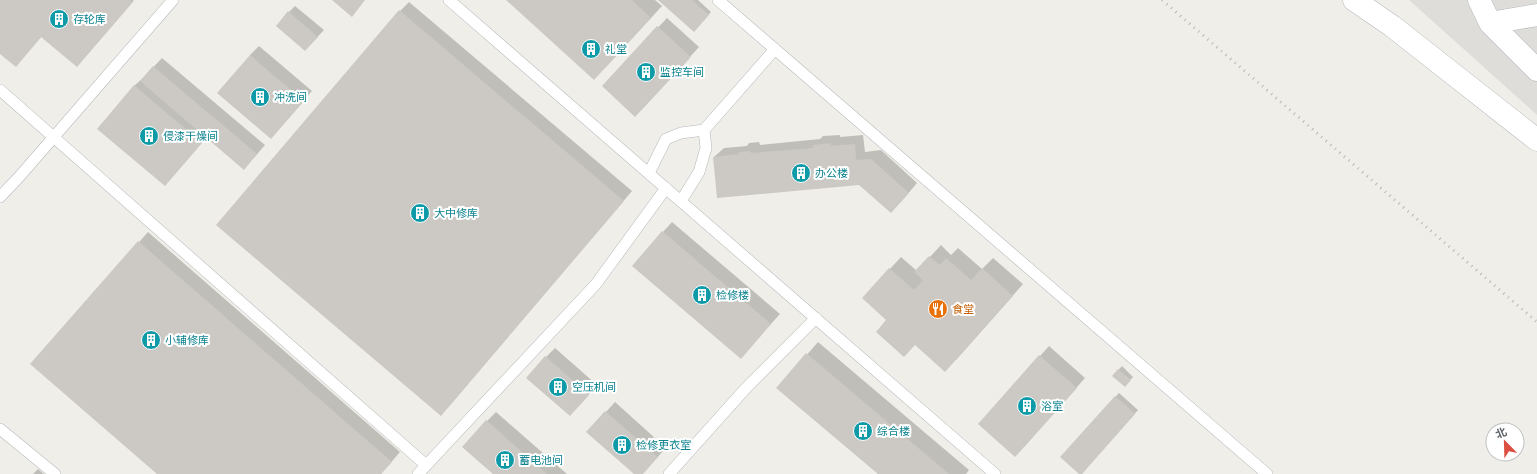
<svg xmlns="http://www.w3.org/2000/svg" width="1537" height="474" font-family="Commissioner,'Noto Sans SC',sans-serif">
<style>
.industrial{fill:#dfddda}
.shadow{fill:#0003}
.building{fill:#ccc9c5}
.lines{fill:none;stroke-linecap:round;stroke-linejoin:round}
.service-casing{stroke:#b5b8bb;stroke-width:12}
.minor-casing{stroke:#b5b8bb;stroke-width:23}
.service{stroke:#fff;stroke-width:11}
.minor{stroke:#fff;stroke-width:22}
.rail{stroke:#b6b7b7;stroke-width:3;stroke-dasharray:1 5;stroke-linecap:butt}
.labels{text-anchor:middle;stroke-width:4;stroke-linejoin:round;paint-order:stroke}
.culture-label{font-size:11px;fill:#0d838f;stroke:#fff;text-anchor:start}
.food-label{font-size:11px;fill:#c56008;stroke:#fff;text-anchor:start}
</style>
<rect width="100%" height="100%" fill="#f0eee8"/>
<path class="industrial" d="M1409 0H1537V115Z"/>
<path class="shadow" d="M0 0H134L77 66 42 36 16 66 0 52Z
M507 0H655L662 6 605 68Z
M660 0H698L711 12 694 30Z
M409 2 632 191 450 405 400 11Z
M295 6 324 30 305 50 289 12Z
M667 18 699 47 644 107 603 86Z
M259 46 312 91 278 129 250 55Z
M162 58 265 145 253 159 207 137 165 185 134 86 144 77Z
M840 135V137L863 135 865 152 881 150 917 183 900 203 859 184 714 157 724 148 747 146 749 143 759 142 760 145 820 139 823 136Z
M672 222 780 314 741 357 663 232Z
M148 232 400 452 381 474H158L31 364Z
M941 245 951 255 958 248 982 269 993 258 1023 284 956 360 888 320 863 298 901 257 917 271Z
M818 342 969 470 966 474H879L778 388Z
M1049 346 1085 378 1024 447 979 424Z
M555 348 597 385 579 406 546 357Z
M1122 366 1133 377 1125 386 1113 376Z
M1119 393 1138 410 1084 471 1062 457Z
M615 402 666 448 642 474H635L588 432Z
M496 412 567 474H495L487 421Z
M38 469 44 474H33Z"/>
<path class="building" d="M0 0H130L133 2 77 67 41 37 16 67 0 54Z
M332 0H365L352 17Z
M506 0H632L651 18 594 80Z
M658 0H692L709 15 694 32Z
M399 10 624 201 441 416 216 225Z
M288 11 318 37 305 51 276 26Z
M657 26 691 57 635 117 602 86Z
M250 55 304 101 271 139 217 93Z
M153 66 257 154 244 170 140 81Z
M134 85 202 143 165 186 97 129Z
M831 143V146L855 144 856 160 871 159 909 193 891 213 859 185 717 198 713 157 739 154V152L750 151 751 153 813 148V145Z
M662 231 771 324 741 359 632 266Z
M138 241 392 462 381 474H157L30 364Z
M929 256 940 265 946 258 971 280 982 268 1013 296 945 372 915 345 904 357 876 332 886 320 862 298 889 268 914 290 923 280 914 272Z
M806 353 949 474H878L776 388Z
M1039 355 1077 388 1015 457 978 424Z
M545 356 589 395 570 416 526 378Z
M1118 369 1131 380 1125 387 1112 376Z
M1115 396 1135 414 1082 474H1079L1060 457Z
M605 411 658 457 643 474H634L586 432Z
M486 420 547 474H493L462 447Z"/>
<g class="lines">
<defs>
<path id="service" d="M449 0 995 474
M718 0 1267 474
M0 90 426 465
M649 173 666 139 681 133 704 130 775 49
M0 197 19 177 173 0
M681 201 699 172 706 148 704 130
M0 429 55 474
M418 474 596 284 666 188
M669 474 746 388 816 318"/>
<path id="minor" d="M1354 0 1392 26 1537 140
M1479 0 1490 23
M1537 15 1490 23 1537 70"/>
</defs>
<use href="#service" class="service-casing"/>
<use href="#minor" class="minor-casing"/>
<use href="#service" class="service"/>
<use href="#minor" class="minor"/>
<path class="rail" d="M1162 0 1537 322"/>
</g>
<defs>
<symbol id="building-disc" viewBox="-11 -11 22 22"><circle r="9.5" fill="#0f9aa8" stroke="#fff"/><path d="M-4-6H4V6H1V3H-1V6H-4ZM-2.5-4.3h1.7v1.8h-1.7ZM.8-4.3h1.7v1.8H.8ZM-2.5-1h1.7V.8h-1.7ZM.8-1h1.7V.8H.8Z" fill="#fff"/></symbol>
<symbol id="restaurant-disc" viewBox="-11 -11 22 22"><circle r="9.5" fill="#e8710a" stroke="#fff"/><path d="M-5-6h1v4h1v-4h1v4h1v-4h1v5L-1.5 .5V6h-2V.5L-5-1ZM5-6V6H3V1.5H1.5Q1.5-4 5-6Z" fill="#fff"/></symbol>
</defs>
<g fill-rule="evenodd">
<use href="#building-disc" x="48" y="8" width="22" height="22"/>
<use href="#building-disc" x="580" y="38" width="22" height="22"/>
<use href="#building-disc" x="635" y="61" width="22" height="22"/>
<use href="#building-disc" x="249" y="86" width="22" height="22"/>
<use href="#building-disc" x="138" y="125" width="22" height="22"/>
<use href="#building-disc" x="790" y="162" width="22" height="22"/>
<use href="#building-disc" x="409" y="202" width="22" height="22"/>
<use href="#building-disc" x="691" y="284" width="22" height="22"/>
<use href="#restaurant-disc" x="927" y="298" width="22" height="22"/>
<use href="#building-disc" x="140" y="329" width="22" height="22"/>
<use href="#building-disc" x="547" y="376" width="22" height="22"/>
<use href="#building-disc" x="1016" y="395" width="22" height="22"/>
<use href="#building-disc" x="852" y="420" width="22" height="22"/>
<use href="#building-disc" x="611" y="434" width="22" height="22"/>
<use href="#building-disc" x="494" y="449" width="22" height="22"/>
</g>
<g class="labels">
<g class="culture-label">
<text x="73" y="23">存轮库</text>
<text x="605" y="53">礼堂</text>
<text x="660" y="76">监控车间</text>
<text x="274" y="101">冲洗间</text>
<text x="163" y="140">侵漆干燥间</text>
<text x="815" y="177">办公楼</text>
<text x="434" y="217">大中修库</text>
<text x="716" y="299">检修楼</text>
<text x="165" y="344">小辅修库</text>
<text x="572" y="391">空压机间</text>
<text x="1041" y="410">浴室</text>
<text x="877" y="435">综合楼</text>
<text x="636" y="449">检修更衣室</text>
<text x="519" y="464">蓄电池间</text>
</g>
<g class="food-label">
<text x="952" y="313">食堂</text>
</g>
</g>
<g transform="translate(1505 442) rotate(337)"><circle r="19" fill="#ffffff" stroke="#bfc1c2"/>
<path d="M0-3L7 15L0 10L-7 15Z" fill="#dc4e42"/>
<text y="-6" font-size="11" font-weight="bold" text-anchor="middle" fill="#5f6367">北</text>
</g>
</svg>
